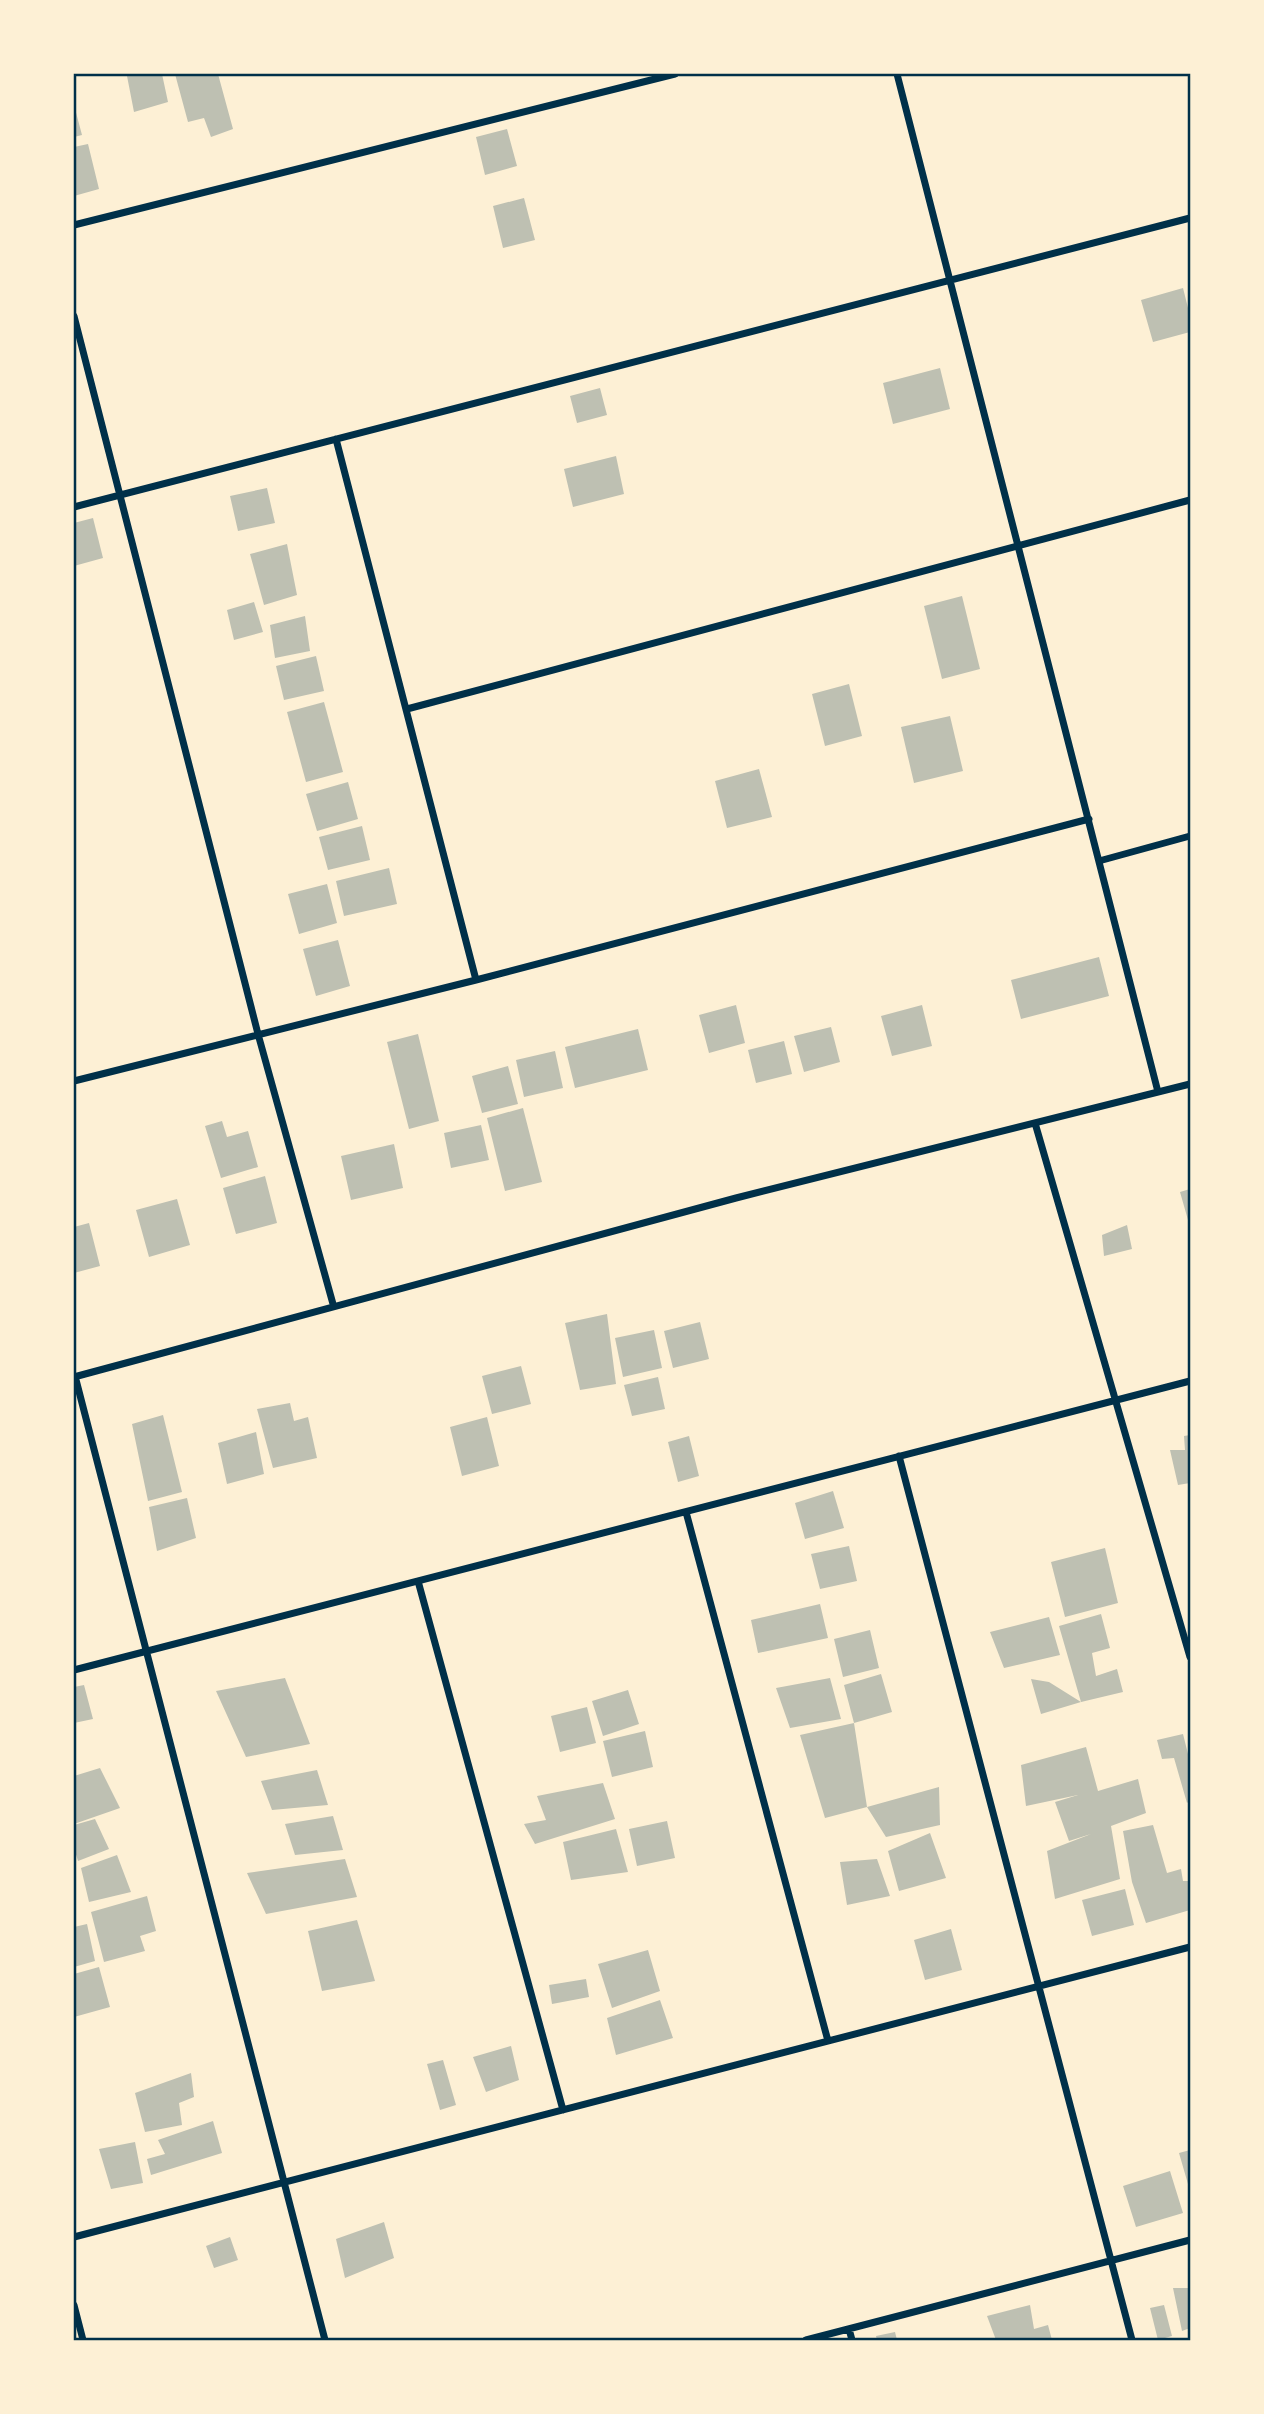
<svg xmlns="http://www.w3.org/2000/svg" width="1264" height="2414" font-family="'Roboto Condensed',sans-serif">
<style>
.building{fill:#bec0b2}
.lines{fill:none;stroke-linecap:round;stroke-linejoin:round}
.minor{stroke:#003049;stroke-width:7}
.neatline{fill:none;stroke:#003049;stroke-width:2.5}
</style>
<rect width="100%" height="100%" fill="#fdf0d5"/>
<path class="building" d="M133 74H162L168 102 134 112 127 76Z
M175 74H218L233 129 211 137 204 118 188 122Z
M74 105 82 135 74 137Z
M507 129 517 166 485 175 476 137Z
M88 144 99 189 74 196V147Z
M524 198 535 240 503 248 493 206Z
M1183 288 1190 316V332L1153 342 1141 300Z
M940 368 950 409 893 424 883 383Z
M600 388 607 415 577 423 570 396Z
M616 456 624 494 573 507 564 469Z
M267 488 275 523 238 531 230 496Z
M93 518 103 558 74 566V523Z
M287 544 297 595 264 605 250 554Z
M962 596 980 669 942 679 924 606Z
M254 602 263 632 234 640 227 610Z
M305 616 310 651 275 658 270 625Z
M316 656 324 691 284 700 276 666Z
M849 684 862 736 825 746 812 694Z
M324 702 343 772 306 782 287 712Z
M950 716 963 771 914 783 901 727Z
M759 769 772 817 727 828 715 781Z
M348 782 358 819 317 831 306 794Z
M362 826 370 860 328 870 319 837Z
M389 868 397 904 344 916 336 881Z
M327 884 337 923 299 934 288 894Z
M338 940 350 986 316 996 303 949Z
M1099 957 1109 996 1021 1019 1011 980Z
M736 1005 745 1043 709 1053 699 1015Z
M922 1005 932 1046 892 1056 881 1016Z
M831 1027 840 1062 804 1072 794 1036Z
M638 1029 648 1070 575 1088 565 1047Z
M418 1034 439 1121 409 1129 387 1042Z
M784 1041 792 1074 756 1083 748 1050Z
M555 1051 563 1088 524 1097 516 1060Z
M508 1066 518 1104 482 1113 472 1076Z
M523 1108 542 1182 505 1191 487 1118Z
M222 1121 227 1137 248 1131 258 1167 221 1178 205 1126Z
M481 1125 489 1160 451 1168 444 1133Z
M394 1144 403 1188 351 1200 341 1156Z
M265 1176 277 1223 236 1234 223 1188Z
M1190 1189V1227L1180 1192Z
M177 1199 190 1245 149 1257 136 1210Z
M89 1223 100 1266 74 1273V1227Z
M1127 1225 1132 1249 1104 1256 1102 1235Z
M607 1314 616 1384 580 1390 565 1323Z
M700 1322 709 1359 673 1368 664 1331Z
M654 1330 662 1368 623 1377 615 1338Z
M521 1366 531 1404 492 1414 482 1376Z
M658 1377 665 1409 632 1416 624 1385Z
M290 1403 294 1421 308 1417 317 1458 273 1468 257 1409Z
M163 1415 182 1492 148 1501 132 1424Z
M487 1417 499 1466 462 1476 450 1427Z
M256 1432 264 1474 227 1484 218 1443Z
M1190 1435V1483L1178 1485 1170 1450H1185L1184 1436Z
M689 1436 699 1476 678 1482 668 1442Z
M833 1491 844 1528 805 1539 795 1503Z
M187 1498 196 1538 157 1551 149 1507Z
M849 1546 857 1581 820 1589 811 1554Z
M1105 1548 1118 1603 1065 1617 1051 1562Z
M820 1604 828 1638 758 1653 751 1620Z
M1101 1614 1110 1648 1092 1653 1096 1676 1117 1669 1123 1692 1081 1702 1059 1626Z
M1049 1617 1060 1655 1004 1668 990 1632Z
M870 1630 879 1668 843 1677 834 1639Z
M881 1674 892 1712 854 1723 844 1685Z
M285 1678 310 1744 246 1757 216 1691Z
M830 1678 841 1719 790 1728 776 1688Z
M1031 1679 1049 1682 1081 1702 1041 1714Z
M84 1685 93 1719 74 1723V1687Z
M628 1690 639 1724 603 1736 592 1701Z
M587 1707 596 1743 560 1752 551 1716Z
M854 1723 867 1807 825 1818 800 1735Z
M645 1731 653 1767 612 1777 603 1741Z
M1183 1734 1190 1762V1800L1187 1803 1174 1758 1162 1759 1157 1740Z
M1086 1747 1098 1791 1138 1779 1146 1813 1111 1826 1120 1879 1055 1899 1047 1851 1091 1834 1069 1841 1055 1802 1078 1795 1026 1806 1021 1765Z
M100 1768 120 1808 74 1824V1776Z
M317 1770 328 1805 272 1810 261 1781Z
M603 1783 615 1819 535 1844 524 1824 546 1820 537 1796Z
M939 1787 940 1825 886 1837 867 1807Z
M333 1816 343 1850 295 1855 285 1824Z
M95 1819 109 1849 78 1861 74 1848V1825Z
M667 1821 675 1858 637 1866 629 1829Z
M1153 1825 1167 1873 1181 1869 1183 1881H1190V1910L1146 1923 1132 1882 1123 1831Z
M616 1829 628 1872 571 1880 563 1842Z
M930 1833 946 1878 899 1891 888 1851Z
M117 1855 131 1892 89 1902 81 1868Z
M345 1859 357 1897 266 1914 247 1873Z
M877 1859 890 1896 847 1905 840 1862Z
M1125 1889 1134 1925 1092 1936 1082 1900Z
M147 1896 156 1931 140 1936 145 1951 104 1962 91 1912Z
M357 1920 375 1981 322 1991 308 1931Z
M87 1924 95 1961 74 1967V1927Z
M951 1929 962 1970 925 1980 914 1940Z
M648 1950 660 1991 612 2008 598 1964Z
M99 1967 110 2007 74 2017V1974Z
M586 1979 589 1997 552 2004 549 1985Z
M660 2000 673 2038 616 2055 607 2018Z
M511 2046 519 2080 486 2092 473 2057Z
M443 2060 456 2105 440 2110 427 2064Z
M191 2073 194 2097 179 2103 182 2125 145 2132 135 2093Z
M213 2121 222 2153 151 2175 147 2159 165 2154 158 2140Z
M135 2142 143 2183 111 2189 99 2149Z
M1190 2150V2191L1179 2153Z
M1170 2171 1183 2213 1136 2227 1123 2186Z
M384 2222 394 2258 345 2278 336 2239Z
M230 2237 238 2260 214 2268 206 2246Z
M1173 2288H1190V2328L1182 2331Z
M1030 2305 1034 2329 1048 2325 1052 2340H996L987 2316Z
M1164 2305 1172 2336 1158 2340 1150 2308Z
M895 2332 897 2340H877L876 2336Z"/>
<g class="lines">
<path class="minor" d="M897 74 1158 1092
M74 225 675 74
M74 316 258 1034 333 1304
M336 439 476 980
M74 507 1190 218
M407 709 1190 500
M1099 861 1190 836
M74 1081 476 980 1089 819
M1035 1123 1190 1657
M75 1376 325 2340
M74 1377 736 1198 1190 1084
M899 1456 1132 2340
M686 1512 828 2041
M418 1581 563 2110
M74 1670 1190 1381
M74 2237 1190 1947
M74 2305 83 2340
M849 2329 852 2340
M806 2340 1190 2240"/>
</g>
<rect width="1264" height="2414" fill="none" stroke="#fdf0d5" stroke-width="150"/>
<rect x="75" y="75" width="1114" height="2264" class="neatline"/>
</svg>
